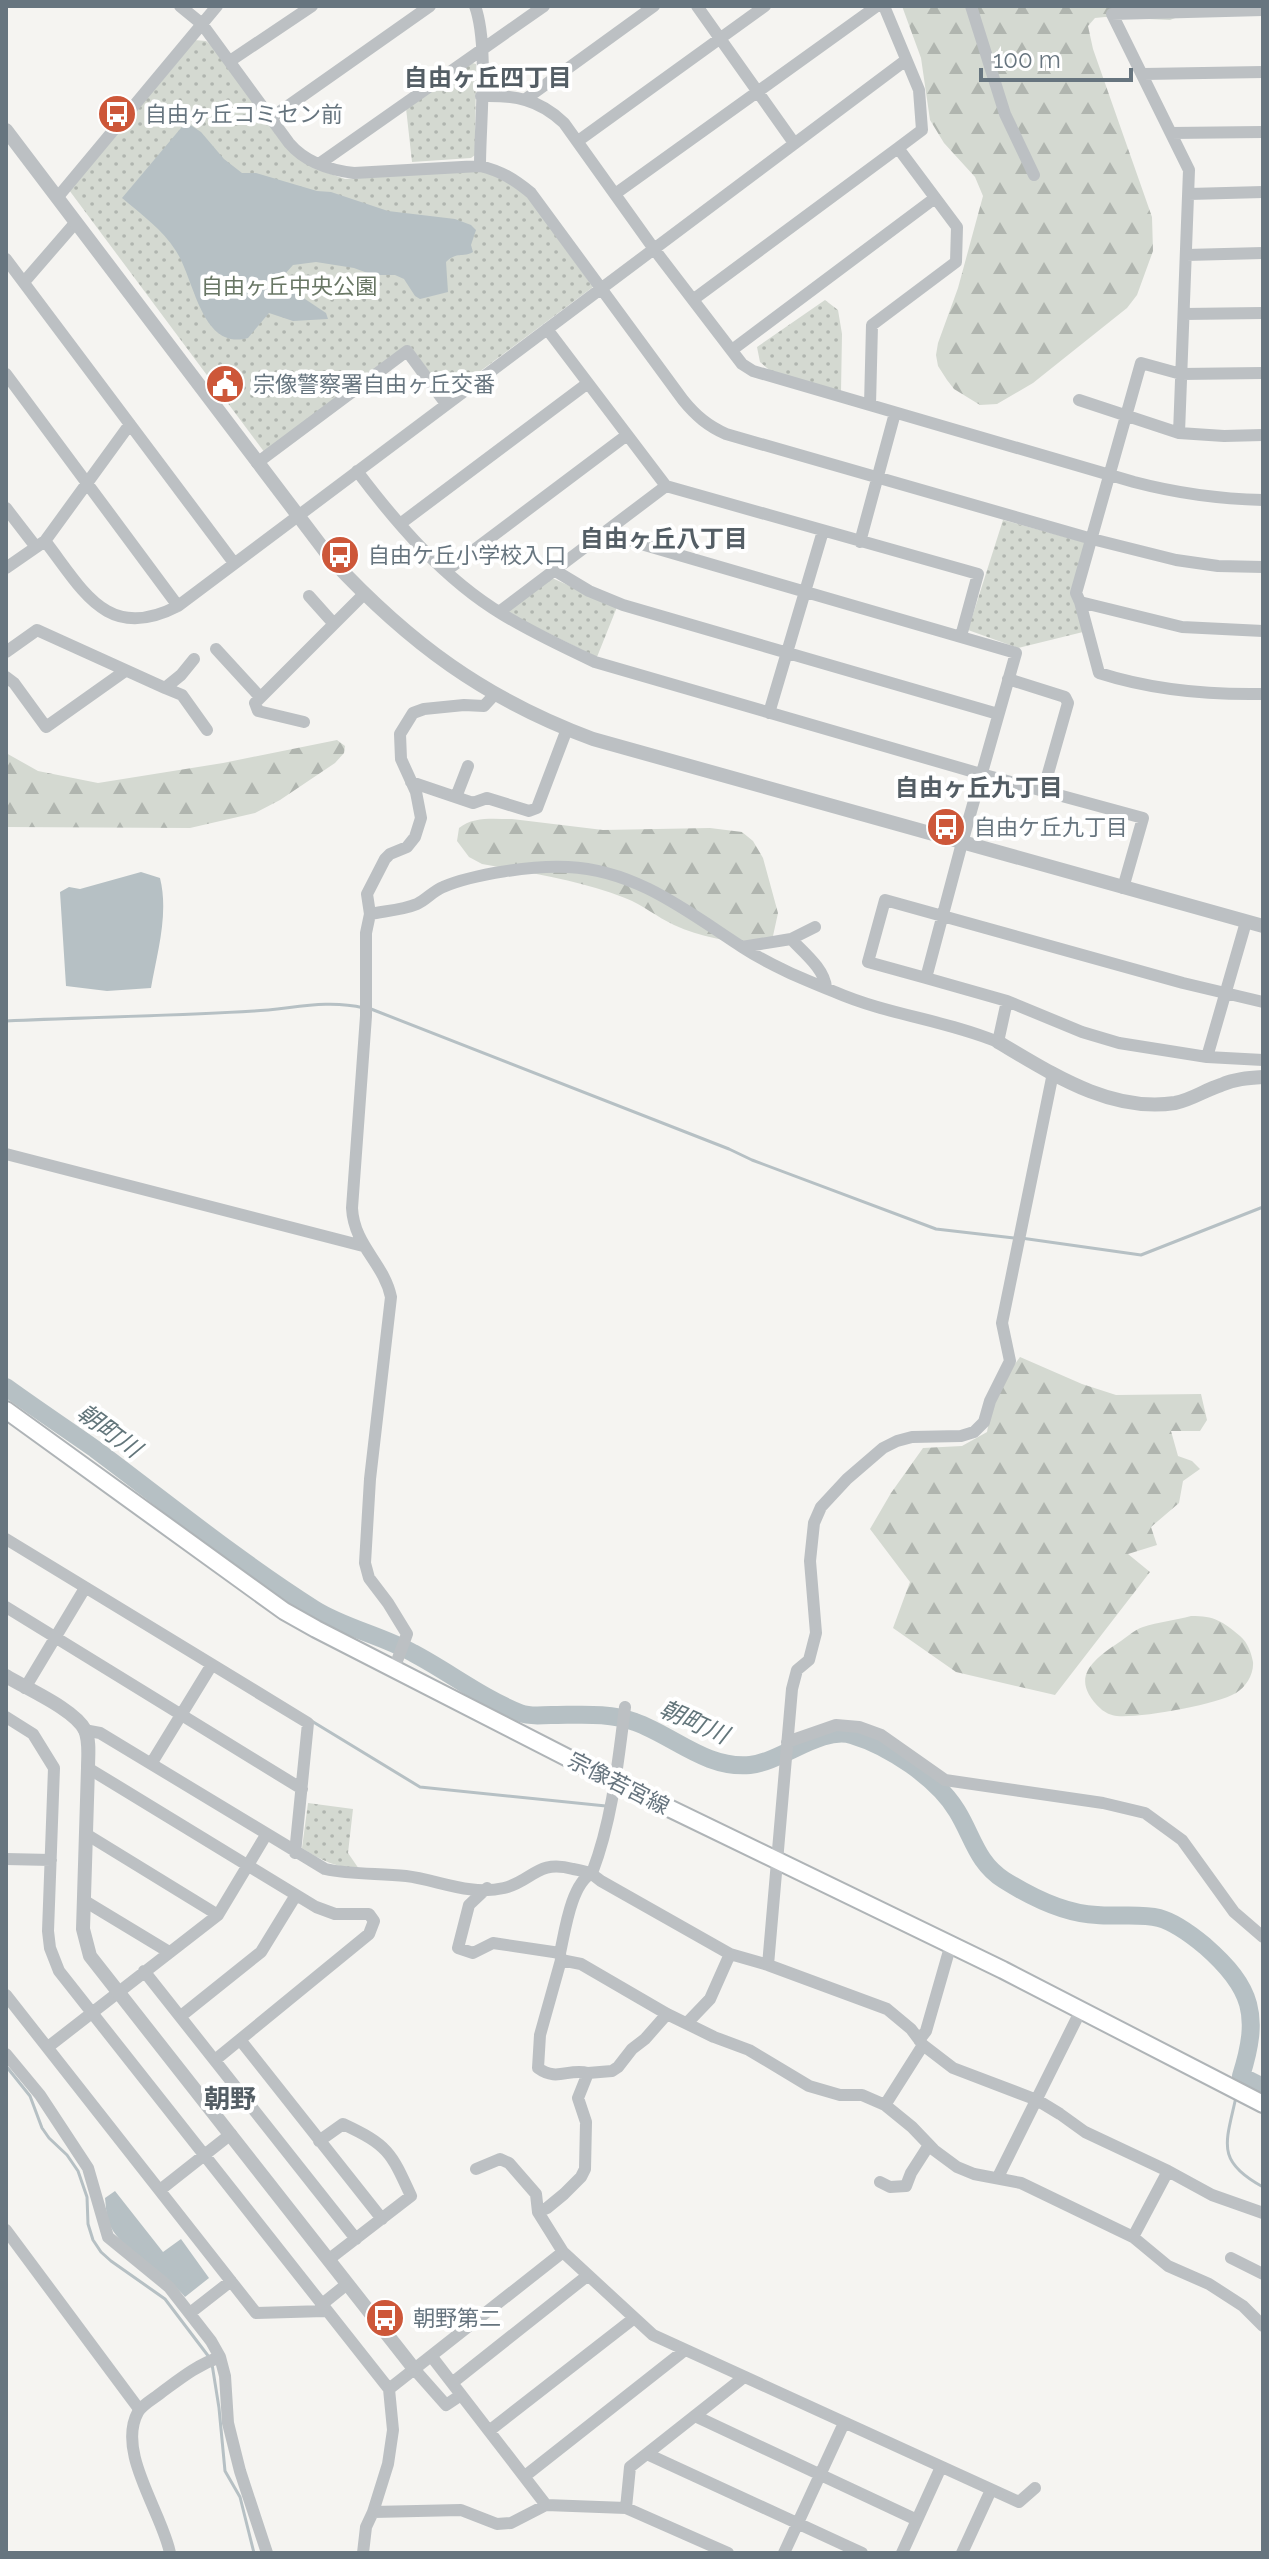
<svg xmlns="http://www.w3.org/2000/svg" width="1269" height="2559" font-family="Raleway,'Noto Sans JP',sans-serif">
<style>
.grass{fill:url(#grass-dots)}
.forest{fill:url(#forest-firs)}
.water{fill:#b6c0c4}
.lines{fill:none;stroke-linecap:round;stroke-linejoin:round}
.stream{stroke:#b6c0c4;stroke-width:3}
.river{stroke:#b6c0c4;stroke-width:18}
.secondary-casing{stroke:#afb4b7;stroke-width:20}
.minor{stroke:#bcc0c3;stroke-width:12}
.tertiary{stroke:#bcc0c3;stroke-width:14}
.secondary{stroke:#fff;stroke-width:16}
.labels{text-anchor:middle;stroke-width:8;stroke-linejoin:round;paint-order:stroke}
.poi-label{font-size:22px;fill:#67757f;stroke:#fff;text-anchor:start}
.park-label{font-size:22px;fill:#697765;stroke:#fff}
.street-label{font-size:22px;fill:#67757f;stroke:#fff}
.neighbourhood-label{font-size:24px;font-weight:bold;fill:#545e65;stroke:#fff}
.water-label{font-size:24px;font-style:italic;fill:#63767b;stroke:#fff}
.quarter-label{font-size:26px;font-weight:bold;fill:#545e65;stroke:#fff}
</style>
<defs>
<pattern id="grass-dots" width="8" height="8" patternUnits="userSpaceOnUse" patternTransform="scale(2)"><rect width="8" height="8" fill="#d4d9d1"/><path d="M2 2h.1M6 6h.1" fill="none" stroke="#b0b5af" stroke-width="1.8" stroke-linecap="round"/></pattern>
<pattern id="forest-firs" width="22" height="20" patternUnits="userSpaceOnUse" patternTransform="scale(2)"><rect width="22" height="20" fill="#d4d9d1"/><path d="M5 1l3.5 6h-7zM16 11l3.5 6h-7z" fill="#b0b5af"/></pattern>
</defs>
<rect width="100%" height="100%" fill="#f5f4f1"/>
<path class="grass" d="M194 40 206 41 215 49 283 144 322 171 345 179 483 170 504 178 527 196 593 287 447 396 410 346 265 453 69 190Z
M472 63 476 64 475 155 471 158 412 162 406 108Z
M825 300 838 310 842 334 841 392 774 374 760 362 757 347Z
M1003 520 1087 543 1072 594 1083 632 1018 648 968 630Z
M552 578 617 607 597 657 509 614V610Z
M308 1803 353 1809 348 1853 359 1869C337 1867 321 1861 302 1848Z"/>
<path class="forest" d="M902 6H1206L1170 20 1105 17 1095 18 1088 26 1093 49 1152 217 1153 251 1137 295 1127 308 1033 383 997 404 980 405 954 389 947 380 938 366 936 355 938 343 958 288 983 196 975 177 944 143 930 120 921 58Z
M337 740 345 746 344 753 335 763 280 800 255 813 190 828 6 827V753L38 771 98 783 223 763Z
M512 819 603 830 710 828 742 832 753 841 763 858 778 913 773 936 757 947C730 941 700 937 674 925 657 917 643 905 625 898 580 880 530 873 482 864L469 857 457 841 459 828C473 816 495 819 512 819Z
M1020 1357 1082 1384 1116 1395 1201 1394 1207 1420 1200 1431H1171L1178 1456 1192 1461 1200 1469 1183 1481 1179 1503 1151 1527 1157 1545 1128 1554 1150 1572 1055 1695 956 1672 893 1628 910 1582 870 1529 891 1493 923 1448 962 1446 987 1432 994 1393Z
M1191 1616C1215 1616 1222 1621 1240 1636 1248 1643 1251 1652 1253 1662 1254 1674 1246 1687 1236 1693 1216 1705 1141 1718 1117 1716 1112 1716 1104 1712 1101 1709 1069 1679 1091 1661 1118 1643 1126 1638 1134 1630 1143 1627 1158 1622 1176 1620 1191 1616Z"/>
<path class="water" d="M186 122 201 132 224 159 242 173H256L317 191 331 192 388 211 455 219 471 225 476 230 471 245 473 252C464 258 457 251 446 262L448 292 420 299 415 296 404 279 395 275H373L354 268 316 262 293 265 285 274 284 285 326 313 328 319 293 321 269 313 248 338C201 351 195 280 176 251 162 229 142 215 122 198Z
M141 872 160 878C169 914 157 953 151 988L107 991 66 986 60 892 69 887 80 889Z
M115 2191 163 2252 181 2239 209 2278 185 2297C166 2274 118 2248 109 2223 106 2215 106 2206 105 2198Z"/>
<g class="lines">
<path class="stream" d="M371 1009 729 1149 752 1160 936 1229 1014 1238
M6 1021C88 1017 171 1016 254 1011 292 1009 326 999 364 1008
M1021 1238 1141 1255 1263 1207
M310 1720 420 1787 606 1806
M6 2066 30 2096 42 2128 49 2138 67 2155 78 2171 87 2197 88 2224 93 2240 101 2252 111 2261 165 2299 209 2357
M1239 2085 1241 2076
M1236 2097C1226 2143 1215 2161 1263 2187
M212 2364 219 2408 225 2471 240 2497 254 2553"/>
<path class="river" d="M6 1387C35 1408 65 1428 95 1449 167 1503 237 1560 314 1609 344 1628 381 1635 413 1653 449 1672 482 1698 520 1713 530 1717 541 1715 551 1715 579 1715 609 1712 635 1722 674 1736 706 1769 750 1765 781 1762 821 1726 852 1735 889 1746 937 1778 957 1811 973 1837 977 1863 1004 1880 1031 1897 1065 1914 1097 1915 1117 1917 1140 1913 1159 1918 1174 1922 1193 1936 1205 1946 1253 1988 1260 2016 1241 2076L1263 2087"/>
<defs>
<path id="secondary" d="M6 1410 284 1611 316 1629 615 1782 1003 1970 1263 2104"/>
</defs>
<use href="#secondary" class="secondary-casing"/>
<path class="minor" d="M180 6 202 24 289 143C305 162 329 170 354 173L480 166C501 171 514 179 531 193L683 400C696 416 708 426 726 434L1092 539 1176 560 1218 566 1263 567
M475 6C489 45 480 122 480 166
M697 6 794 143
M971 6 1005 114 1034 175
M230 61 312 6
M1144 74 1263 72
M481 96C515 95 539 99 564 123L654 249 742 364 753 371 1134 482C1176 493 1219 499 1263 500
M527 98 654 6
M271 118 430 6
M1171 133 1263 132
M578 141 765 6
M319 164 544 6
M615 194 877 6
M1189 194 1263 192
M57 198 217 6
M1186 255 1263 253
M6 259 234 563
M24 282 76 222
M694 299 898 148
M1184 314 1263 313
M547 329 666 486 978 574 961 636
M732 350 935 198
M1263 373 1181 374 1141 363 1076 593 1080 602 1182 627 1263 631
M6 374 178 606
M1079 400 1179 433 1224 436 1263 435
M870 405 872 325 956 262 957 227 898 148 922 130 919 90 884 6
M1179 433 1189 170 1112 14 1263 10
M257 463 407 351 446 404
M357 471C397 524 444 579 502 614 531 632 563 647 595 662L981 774 1143 818 1123 888
M6 508 36 547
M400 524 588 383
M610 529 624 539 1016 653 962 843 926 978 1007 1001 1082 1032 1119 1043 1207 1057 1263 1060
M45 541C83 590 107 643 178 606L906 60
M860 542 895 413
M6 568 45 541 130 424
M554 570 589 591 623 605 998 714
M446 571 627 435
M309 596 334 624
M1080 602 1099 673C1152 690 1208 695 1263 694
M499 612 666 486
M216 649 260 697
M6 652 37 630 165 688 181 675 194 659
M6 677 14 683 46 727 125 671
M1008 679 1065 697 1068 703 1043 791
M165 688 182 695 207 730
M769 713 823 531
M304 722 258 711 255 703 364 594
M411 782 473 803 487 798 529 811 537 808 567 729
M456 797 468 766
M370 914C384 911 403 910 417 904 426 900 433 891 443 887 473 874 535 865 568 867 636 870 688 912 742 947 771 966 803 979 835 992 888 1015 945 1020 998 1042L1007 1001
M791 939C803 952 825 969 826 988
M742 947 791 939 815 927
M926 978 868 962 885 900 1183 983 1263 1002
M1207 1057 1246 922
M6 1154 363 1246
M6 1539 308 1723 295 1853
M6 1607 302 1789
M394 1669 407 1634 388 1603 369 1578 365 1563 370 1479 391 1297C384 1263 354 1246 352 1208L366 1016V933L370 914 367 894 385 859 390 854 407 847 415 837 421 818 416 792 401 759 400 734 413 713 424 709 464 705 484 706 495 694
M25 1688 85 1588
M625 1707C618 1763 612 1821 592 1873 571 1884 565 1931 560 1953L561 1960 540 2035 538 2068C557 2082 568 2068 588 2073L578 2098 586 2122 585 2169 581 2177 564 2194 547 2208 538 2212 563 2252 653 2335 1019 2502 1035 2488
M6 1717 33 1734 54 1768 48 1931 50 1948 59 1971 389 2389 393 2430 388 2464 373 2512 366 2527 363 2553
M84 1730 100 1733 325 1869C352 1875 378 1873 406 1876 438 1880 470 1896 504 1888 533 1881 537 1859 573 1869 585 1871 592 1873 601 1881L730 1954 768 1965 887 2009 911 2029 923 2045 953 2068 1037 2100 1060 2114 1085 2132 1168 2171 1212 2195 1263 2213
M787 1742 836 1725 859 1727 881 1735 945 1780 1103 1803 1145 1813 1182 1840 1234 1912 1263 1937
M151 1764 211 1666
M88 1768 316 1907 335 1914H369L374 1921 369 1934 215 2060
M86 1834 218 1915
M6 1859 51 1860
M487 1888 469 1905 458 1948 473 1953 493 1943 560 1953
M83 1900 169 1952
M561 1960 581 1964 667 2014 714 2037 749 2050 809 2086 840 2095H862L885 2105 912 2127 934 2150 957 2167 974 2174 1021 2183 1133 2237 1168 2266 1209 2284 1243 2306 1263 2326
M768 1965 792 1689 797 1670 809 1660 816 1633 810 1561 814 1523 821 1507 847 1479 883 1448 897 1441 912 1437 961 1436 974 1432 984 1422 990 1401 1010 1361 1002 1323 1053 1073
M144 1971 356 2239
M6 1995 256 2313 325 2311
M181 2016 261 1952 296 1895
M688 2022 710 1999 730 1954
M919 2040 926 2031 951 1944
M241 2041 382 2219
M48 2047 218 1915 266 1835
M6 2054 40 2095 88 2168 108 2237 169 2287 211 2341 220 2357 225 2376 228 2423 240 2471 267 2553
M588 2073 612 2071 618 2067 632 2049 645 2039 667 2014
M885 2105 923 2045
M319 2141 343 2124C388 2145 391 2152 411 2196L328 2260
M476 2169 500 2159 509 2163 536 2194 538 2212
M998 2177 1081 2010
M880 2182 890 2187 906 2186 911 2173 929 2145
M160 2190 231 2134
M6 2230 139 2409
M1133 2237 1168 2171
M1231 2258 1263 2274
M321 2305 347 2284
M190 2313 231 2281
M432 2357 546 2505
M415 2370 446 2405 461 2395
M452 2383 587 2276
M389 2389 563 2252
M695 2416 917 2520
M489 2431 633 2319
M647 2454 862 2553
M525 2476 685 2350
M626 2508 630 2467 744 2377
M373 2512 461 2510 497 2524 511 2523 546 2505 626 2508 728 2553
M170 2553C162 2512 116 2452 138 2412 143 2404 155 2398 162 2392 181 2378 197 2365 220 2357
M784 2553 844 2423
M902 2553 941 2467
M962 2553 991 2490"/>
<path class="tertiary" d="M6 130 331 559C409 643 485 699 593 739L1263 926
M998 1042C1051 1073 1110 1113 1175 1103 1191 1100 1205 1090 1221 1085 1234 1079 1248 1078 1263 1077
M6 1676C27 1689 74 1709 85 1730 90 1741 88 1756 88 1768L83 1929 90 1956 415 2370"/>
<use href="#secondary" class="secondary"/>
</g>
<defs>
<symbol id="bus-disc" viewBox="-11 -11 22 22"><circle r="9.5" fill="#cd5739" stroke="#fff"/><path d="M-5-6H5V4H4V6H2V4H-2V6H-4V4H-5ZM-3.5-4V0h7V-4ZM-3.5 1.2v1.5H-2V1.2ZM2 1.2v1.5H3.5V1.2Z" fill="#fff"/></symbol>
<symbol id="civic-disc" viewBox="-11 -11 22 22"><circle r="9.5" fill="#cd5739" stroke="#fff"/><path d="M-.6-6.5H3V-4.5H.6V-3L4-1V1h2V6H-6V1h2V-1L-.6-3ZM-1.2 2.5V6h2.4V2.5Z" fill="#fff"/></symbol>
</defs>
<g fill-rule="evenodd">
<use href="#bus-disc" x="95" y="92" width="44" height="44"/>
<use href="#civic-disc" x="203" y="362" width="44" height="44"/>
<use href="#bus-disc" x="318" y="533" width="44" height="44"/>
<use href="#bus-disc" x="924" y="805" width="44" height="44"/>
<use href="#bus-disc" x="363" y="2296" width="44" height="44"/>
</g>
<g class="labels">
<g class="poi-label">
<text x="145" y="122">自由ヶ丘コミセン前</text>
<text x="253" y="392">宗像警察署自由ヶ丘交番</text>
<text x="368" y="563">自由ケ丘小学校入口</text>
<text x="974" y="835">自由ケ丘九丁目</text>
<text x="413" y="2326">朝野第二</text>
</g>
<g class="park-label">
<text x="289" y="294">自由ヶ丘中央公園</text>
</g>
<g class="street-label">
<text transform="translate(619 1783) rotate(27)" y="8">宗像若宮線</text>
</g>
<g class="neighbourhood-label">
<text x="488" y="86">自由ヶ丘四丁目</text>
<text x="664" y="547">自由ヶ丘八丁目</text>
<text x="979" y="796">自由ヶ丘九丁目</text>
</g>
<g class="water-label">
<text transform="translate(109 1431) rotate(36)" y="8">朝町川</text>
<text transform="translate(694 1722) rotate(24)" y="8">朝町川</text>
</g>
<g class="quarter-label">
<text x="230" y="2108">朝野</text>
</g>
</g>
<rect width="1269" height="2559" fill="none" stroke="#67757f" stroke-width="16"/>
<path d="M981 68v12h150v-12" fill="none" stroke="#67757f" stroke-width="4"/>
<text x="993" y="68" font-size="24" fill="#67757f" stroke="#ffffff" stroke-width="6" paint-order="stroke">100 m</text>
</svg>
